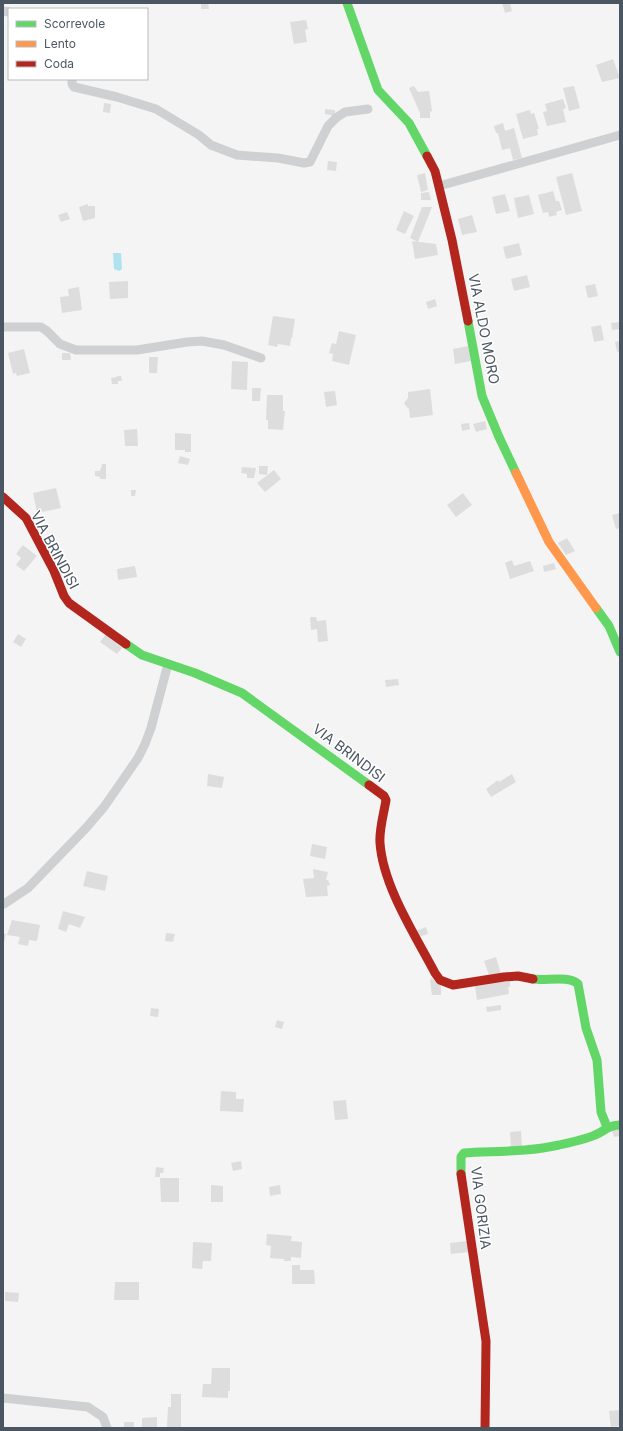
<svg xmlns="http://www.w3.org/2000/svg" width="623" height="1431" font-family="Inter,sans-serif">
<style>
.water{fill:#aee2f0}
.building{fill:#ddddde}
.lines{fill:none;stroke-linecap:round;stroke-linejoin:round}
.street{stroke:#ced0d2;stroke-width:9}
.fast{stroke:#63d668;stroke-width:9}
.slow{stroke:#ff974d;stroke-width:9}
.jam{stroke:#b3261e;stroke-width:9}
.labels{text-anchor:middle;stroke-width:3;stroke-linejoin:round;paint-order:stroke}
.street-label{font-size:14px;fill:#4a5661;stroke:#fff}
</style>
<rect width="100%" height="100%" fill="#f4f4f4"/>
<path class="water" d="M113 253H121L122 269 119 271 114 269Z"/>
<path class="building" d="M201 3H208L209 9H201Z
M502 3H510L512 11 505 13Z
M306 20 308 29 305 30 307 42 294 44 290 22Z
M613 59 620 78 602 82 596 65Z
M414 86 418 92 429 91 432 111 430 112V118H420V113L409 88Z
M574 86 580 108 569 111 563 88Z
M563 99 566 108 563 109 566 122 547 126 543 112 547 111 545 104Z
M104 103 111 104 110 113 103 112Z
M325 109 335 110V116L325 114Z
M530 110 531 114 534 113 539 129H537L538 135 523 139 516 114Z
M503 123 505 131 514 128 522 158 513 160 510 148 502 150 498 133H496L494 126Z
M328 161 337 162 336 171 327 170Z
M425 173 428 190 421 192 417 175Z
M572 173 582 211 566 215 556 177Z
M553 191 556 201H559L562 210 556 212 557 215 549 217 548 212 543 213 538 195Z
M429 192 431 200H421V193Z
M505 194 510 211 496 214 492 197Z
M529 195 534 214 518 218 514 198Z
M88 204V206H95V218L83 221 79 207Z
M422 207H432L418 242 410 238Z
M404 211 414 216 405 234 396 230Z
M67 212 70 219 61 222 58 215Z
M472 215 477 232 462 235 458 219Z
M412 241 436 244 438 255 415 259Z
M519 243 522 255 506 259 503 247Z
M527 275 530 287 514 291 511 279Z
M128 281V298L110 299 109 282Z
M595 284 598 296 588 298 585 286Z
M79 287 82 310 62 313 60 297 69 296 68 289Z
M435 299 437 306 428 309 426 302Z
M273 316 295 319 292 338H291L290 346 278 344 277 347 268 345Z
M619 322 620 329 612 330 611 323Z
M601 325 604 340 594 342 591 327Z
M339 331 356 335 349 365 332 361 333 354 329 353 332 343 336 344Z
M620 341V351L617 352 615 342Z
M468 346 471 361 455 364 453 349Z
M24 349 30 373 17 376 16 373 13 374 8 353Z
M62 353H70L71 360H62Z
M149 357H158L157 373H149Z
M232 361 248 362 247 390 231 389Z
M117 376H121L122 381H118V384H112L111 378 117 377Z
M252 388H261L260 401H252Z
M430 389 433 415 410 418 409 409 406 406 404 403 408 398V392Z
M335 391 337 405 326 407 324 392Z
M267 395H283V411H285L283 430 268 429V420H266Z
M485 421 487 429 476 432 473 424Z
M469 423 470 429 462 431 461 424Z
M137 429 138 446H125L124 430Z
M175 433 191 434V452H185V450H175Z
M180 456 190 459 188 465 178 463Z
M102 464H106V479H100V477L95 476V471H100V469H101Z
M259 466H268L267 475 259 474Z
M242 467 256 468 254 478H247V474L241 473Z
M274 470 281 479 265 492 257 483Z
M56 488 61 508 37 513 33 493Z
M131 490H136L135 496H131Z
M463 493 472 505 456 517 447 505Z
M620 513V528L616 529 612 515Z
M567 538 575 551 566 555 558 543Z
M23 545 37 556 24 571 16 565 21 558 16 554Z
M512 560 514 566 530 561 534 571 510 579 505 563Z
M554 563 556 569 544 572 543 566Z
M135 566 137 577 118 580 117 569Z
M310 617H316L317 621 326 620 328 641 318 642 317 629 311 630Z
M18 634 26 639 21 647 13 642Z
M106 634 122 648 117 654 100 642Z
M398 679 399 685 386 687 385 680Z
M208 774 224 777 222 788 207 786Z
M512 774 516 782 491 797 486 789 498 780 499 782Z
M312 844 327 847 325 859 310 856Z
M313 869 328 872 326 880H328L330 885 327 886 328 896 306 897 303 879 314 878Z
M87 871 108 876 105 891 83 886Z
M63 911 85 917 80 928 69 924 66 932 58 929Z
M12 920 40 925 37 941 29 940 28 946 18 944 20 937 7 935Z
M426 927 428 934 418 937 416 931Z
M3 933 6 934 4 943H3Z
M166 933 175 934 173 942 165 941Z
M496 957 501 974 490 978 484 961Z
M431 978 441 986V995H432L430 981Z
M510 981V987H508L509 994 477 1000 475 986Z
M501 1005V1010L487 1012 486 1007Z
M151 1008 159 1009 158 1017 150 1016Z
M277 1020 284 1022 282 1029 275 1027Z
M221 1091 236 1092V1099H244L243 1112 220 1111Z
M346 1100 348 1119 335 1120 333 1101Z
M620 1127V1136L614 1137 612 1130Z
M521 1131 522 1147 511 1148 510 1132Z
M241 1161 242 1169 233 1171 231 1163Z
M156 1167 164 1168 163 1173H160V1177H155Z
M160 1178H179V1202H161Z
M211 1185 223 1186V1202H211Z
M280 1185 281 1194 270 1196 269 1187Z
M267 1234 292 1236 291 1241 302 1242 301 1258 291 1257V1261H284V1259L270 1258 271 1246 266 1245Z
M467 1241 469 1252 451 1254 450 1243Z
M193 1242 212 1243 211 1261H203L202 1269 192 1268Z
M292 1265H300V1270H314L315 1284H292Z
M115 1282H139V1300H114Z
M5 1292 19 1293 18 1302 5 1301Z
M212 1368H230V1391H228V1398L202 1397 203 1384H211Z
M171 1394H181V1428H167L168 1407H171Z
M620 1410V1426L611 1427 609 1411Z
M157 1417V1428H142V1418Z
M124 1422H134V1428H124Z"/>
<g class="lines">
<path class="street" d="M3 11 9 12
M72 79V84L74 87 117 97 156 109 199 135 211 145 237 155 278 158 304 163 310 162 328 126 336 118 345 112 368 109
M439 186 620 135
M3 327H41L47 331 60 344 76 350H137L187 342 202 341 224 345 261 358
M4 904 28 888 86 828 104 807 138 758 145 744 151 728 168 664
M3 1398 88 1407 103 1417 107 1428"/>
<path class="fast" d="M347 3 378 90 409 123 427 156
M468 321 482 396 499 437 516 473
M596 608 609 626 620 652
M126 644 142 655 195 673 242 693 369 785
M533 979C546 981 569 975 578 984L586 1028 597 1060 601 1112 607 1127
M461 1174V1157L464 1153C496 1151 528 1152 559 1145 571 1142 584 1140 595 1135 605 1131 608 1125 620 1125"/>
<path class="slow" d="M516 473 549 542 596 608"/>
<path class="jam" d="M427 156 435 171 452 240 468 321
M3 497 26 518 54 571 64 596 69 603 126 644
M369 785 384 796 386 800C384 813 379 829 380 843 383 886 415 935 435 973L440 980 453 985 504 977 518 976 533 979
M461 1174 486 1341 485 1428"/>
</g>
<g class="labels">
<g class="street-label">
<text transform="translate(484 329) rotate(79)" y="5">VIA ALDO MORO</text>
<text transform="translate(55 550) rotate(62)" y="5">VIA BRINDISI</text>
<text transform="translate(349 753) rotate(37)" y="5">VIA BRINDISI</text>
<text transform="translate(481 1208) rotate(83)" y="5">VIA GORIZIA</text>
</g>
</g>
<rect width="623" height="1431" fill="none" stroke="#4a5661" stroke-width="8"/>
<rect x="8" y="8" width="140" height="72" fill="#ffffff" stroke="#b7bbc0"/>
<rect x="16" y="21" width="20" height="6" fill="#63d668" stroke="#b7bbc0"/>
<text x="44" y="28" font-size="12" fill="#4a5661">Scorrevole</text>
<rect x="16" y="41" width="20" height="6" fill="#ff974d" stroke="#b7bbc0"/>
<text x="44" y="48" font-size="12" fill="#4a5661">Lento</text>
<rect x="16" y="61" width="20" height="6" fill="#b3261e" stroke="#b7bbc0"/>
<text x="44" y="68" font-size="12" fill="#4a5661">Coda</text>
</svg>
